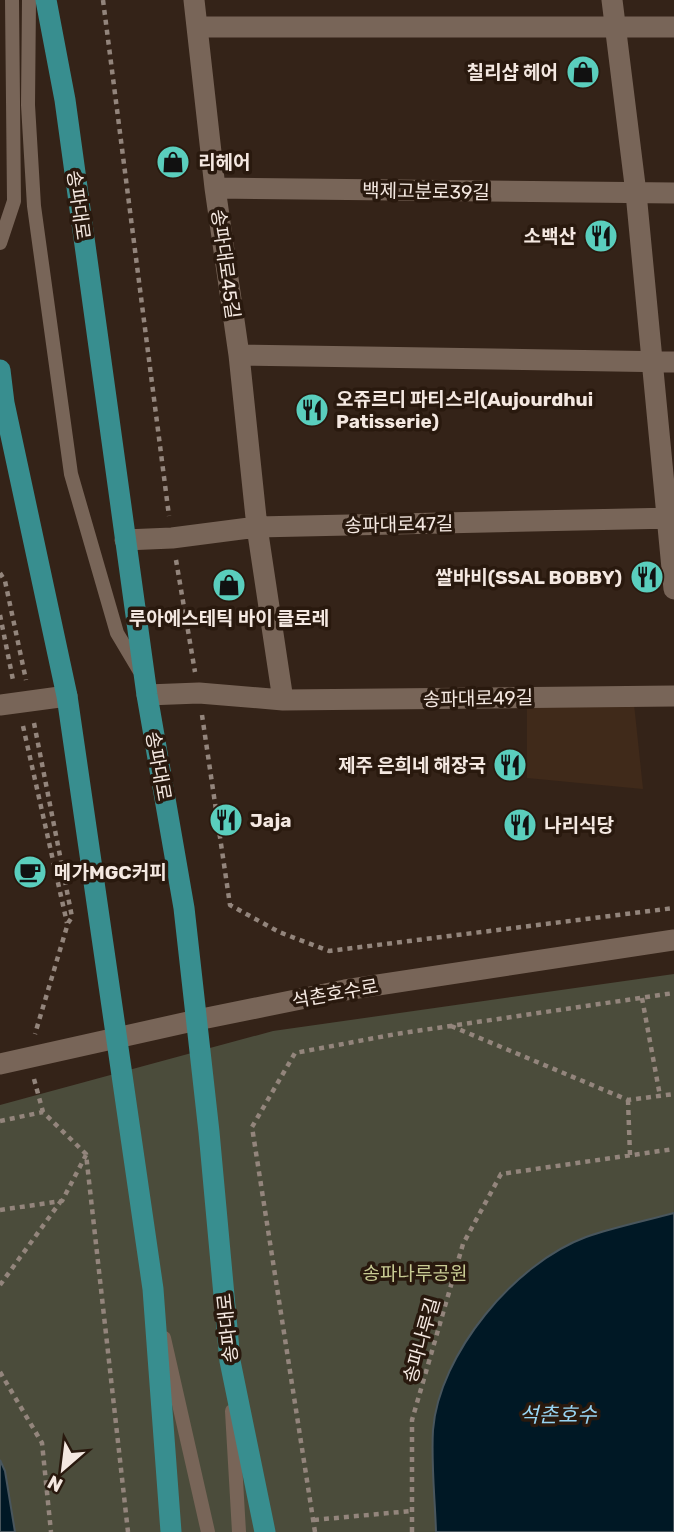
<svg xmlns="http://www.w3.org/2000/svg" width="674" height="1532" font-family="Rubik,'Noto Sans KR',sans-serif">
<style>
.built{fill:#402a1a}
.green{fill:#4b4c3b}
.water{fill:#001825;stroke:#49565d;stroke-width:2}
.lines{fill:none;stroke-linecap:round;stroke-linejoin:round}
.path{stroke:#93857c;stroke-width:4.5;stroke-dasharray:5 5;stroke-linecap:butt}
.service{stroke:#786558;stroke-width:14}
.minor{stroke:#786558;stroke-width:21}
.tertiary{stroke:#786558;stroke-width:21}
.primary{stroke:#388e8f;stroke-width:21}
.labels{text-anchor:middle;stroke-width:7;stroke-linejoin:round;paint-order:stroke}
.poi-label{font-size:19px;font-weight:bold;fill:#f4e8e1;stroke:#29190e;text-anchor:start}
.street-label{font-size:19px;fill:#f4e8e1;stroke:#29190e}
.park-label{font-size:19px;fill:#c7ca92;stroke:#29190e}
.water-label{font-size:21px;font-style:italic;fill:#98d4f2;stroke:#29190e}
</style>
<rect width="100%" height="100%" fill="#342318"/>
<path class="built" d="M634 704 643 789 527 778V706Z"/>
<path class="green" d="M674 974V1532H0V1105L273 1031Z"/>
<path class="water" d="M674 1213V1532H436C435 1499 431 1463 433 1430 439 1354 515 1263 586 1237 615 1227 645 1221 674 1213Z
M0 1460 5 1471 15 1532H0Z"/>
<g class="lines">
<path class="path" d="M103 0 169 516
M176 560 195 672
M0 573 5 581 26 680
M0 615 13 680
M202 715 230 905 279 932 329 951 674 908
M34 723 72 917 68 923 35 1034
M23 726 67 923
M642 998 660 1096
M451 1026 628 1100 674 1094
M34 1079 43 1112 86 1154 128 1532
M628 1100 630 1155
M0 1121 43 1112
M0 1210 62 1201 86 1155
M0 1285 61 1201
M0 1372 42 1443 51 1532
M314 1520 411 1511
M315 1532 252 1127 295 1053 396 1034 674 993
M412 1532V1420L463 1244 501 1174 674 1149"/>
<path class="service" d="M29 0 28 105 34 206 71 474 117 633 139 670
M0 243 14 201 12 0
M164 1338 208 1532
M232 1411 239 1532"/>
<path class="minor" d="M194 0 215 188 239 355 257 527 283 700
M612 0 636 193 674 589
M198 27H674
M215 188 674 193
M239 355 674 362
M125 540 172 538 257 527 674 518
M147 695 199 693 283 700 674 696
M0 705 67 696"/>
<path class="tertiary" d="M0 1064 197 1020 345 990 674 940"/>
<path class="primary" d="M46 0 65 100 147 695 184 908 209 1132 230 1361 265 1532
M0 370 4 403 67 696 153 1289 171 1532"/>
</g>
<defs>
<symbol id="shop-disc" viewBox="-11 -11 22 22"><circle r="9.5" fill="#5acebd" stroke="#29190e"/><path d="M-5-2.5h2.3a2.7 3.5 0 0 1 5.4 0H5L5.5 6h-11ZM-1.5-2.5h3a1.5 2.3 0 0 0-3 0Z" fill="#111"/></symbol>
<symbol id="restaurant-disc" viewBox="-11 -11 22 22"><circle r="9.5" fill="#5acebd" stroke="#29190e"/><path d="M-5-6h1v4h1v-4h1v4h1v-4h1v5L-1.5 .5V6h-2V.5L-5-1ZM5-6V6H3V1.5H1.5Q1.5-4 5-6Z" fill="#111"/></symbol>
<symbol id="cafe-disc" viewBox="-11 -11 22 22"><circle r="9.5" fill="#5acebd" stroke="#29190e"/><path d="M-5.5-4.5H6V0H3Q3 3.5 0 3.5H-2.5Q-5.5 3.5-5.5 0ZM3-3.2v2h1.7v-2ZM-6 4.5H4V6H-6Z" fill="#111"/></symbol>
</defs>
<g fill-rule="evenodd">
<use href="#shop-disc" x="564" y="53" width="38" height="38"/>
<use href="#shop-disc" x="154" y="143" width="38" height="38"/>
<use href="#restaurant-disc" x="582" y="217" width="38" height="38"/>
<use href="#restaurant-disc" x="293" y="391" width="38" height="38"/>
<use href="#restaurant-disc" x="628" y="558" width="38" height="38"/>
<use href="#shop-disc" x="210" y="566" width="38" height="38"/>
<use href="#restaurant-disc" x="491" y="746" width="38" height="38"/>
<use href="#restaurant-disc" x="207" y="801" width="38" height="38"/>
<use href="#restaurant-disc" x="501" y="806" width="38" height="38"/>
<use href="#cafe-disc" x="11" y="853" width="38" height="38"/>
</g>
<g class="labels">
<g class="poi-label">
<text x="558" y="79" text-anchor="end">칠리샵 헤어</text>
<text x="198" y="169">리헤어</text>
<text x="576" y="243" text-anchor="end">소백산</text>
<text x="336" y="406">오쥬르디 파티스리(Aujourdhui<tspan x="336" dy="22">Patisserie)</tspan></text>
<text x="622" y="584" text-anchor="end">쌀바비(SSAL BOBBY)</text>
<text x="229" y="625" text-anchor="middle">루아에스테틱 바이 클로레</text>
<text x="486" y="772" text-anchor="end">제주 은희네 해장국</text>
<text x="250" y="827">Jaja</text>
<text x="544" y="832">나리식당</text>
<text x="54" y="879">메가MGC커피</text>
</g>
<g class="street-label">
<text transform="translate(426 191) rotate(1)" y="7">백제고분로39길</text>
<text transform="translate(79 205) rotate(82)" y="7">송파대로</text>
<text transform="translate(226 264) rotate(82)" y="7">송파대로45길</text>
<text transform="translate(399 524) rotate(-1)" y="7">송파대로47길</text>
<text transform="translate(478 698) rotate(-1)" y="7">송파대로49길</text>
<text transform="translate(159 766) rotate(80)" y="7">송파대로</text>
<text transform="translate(335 993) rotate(-10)" y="7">석촌호수로</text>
<text transform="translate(227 1328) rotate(-96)" y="7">송파대로</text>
<text transform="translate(421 1340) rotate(-74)" y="7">송파나루길</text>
</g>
<g class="park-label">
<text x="415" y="1280">송파나루공원</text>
</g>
<g class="water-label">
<text x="558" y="1422">석촌호수</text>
</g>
</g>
<g transform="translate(63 1469) rotate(208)" stroke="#29190e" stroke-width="5" paint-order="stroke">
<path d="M0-5L12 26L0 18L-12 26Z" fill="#f4e8e1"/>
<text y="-10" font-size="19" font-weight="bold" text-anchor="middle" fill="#f4e8e1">N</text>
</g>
</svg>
